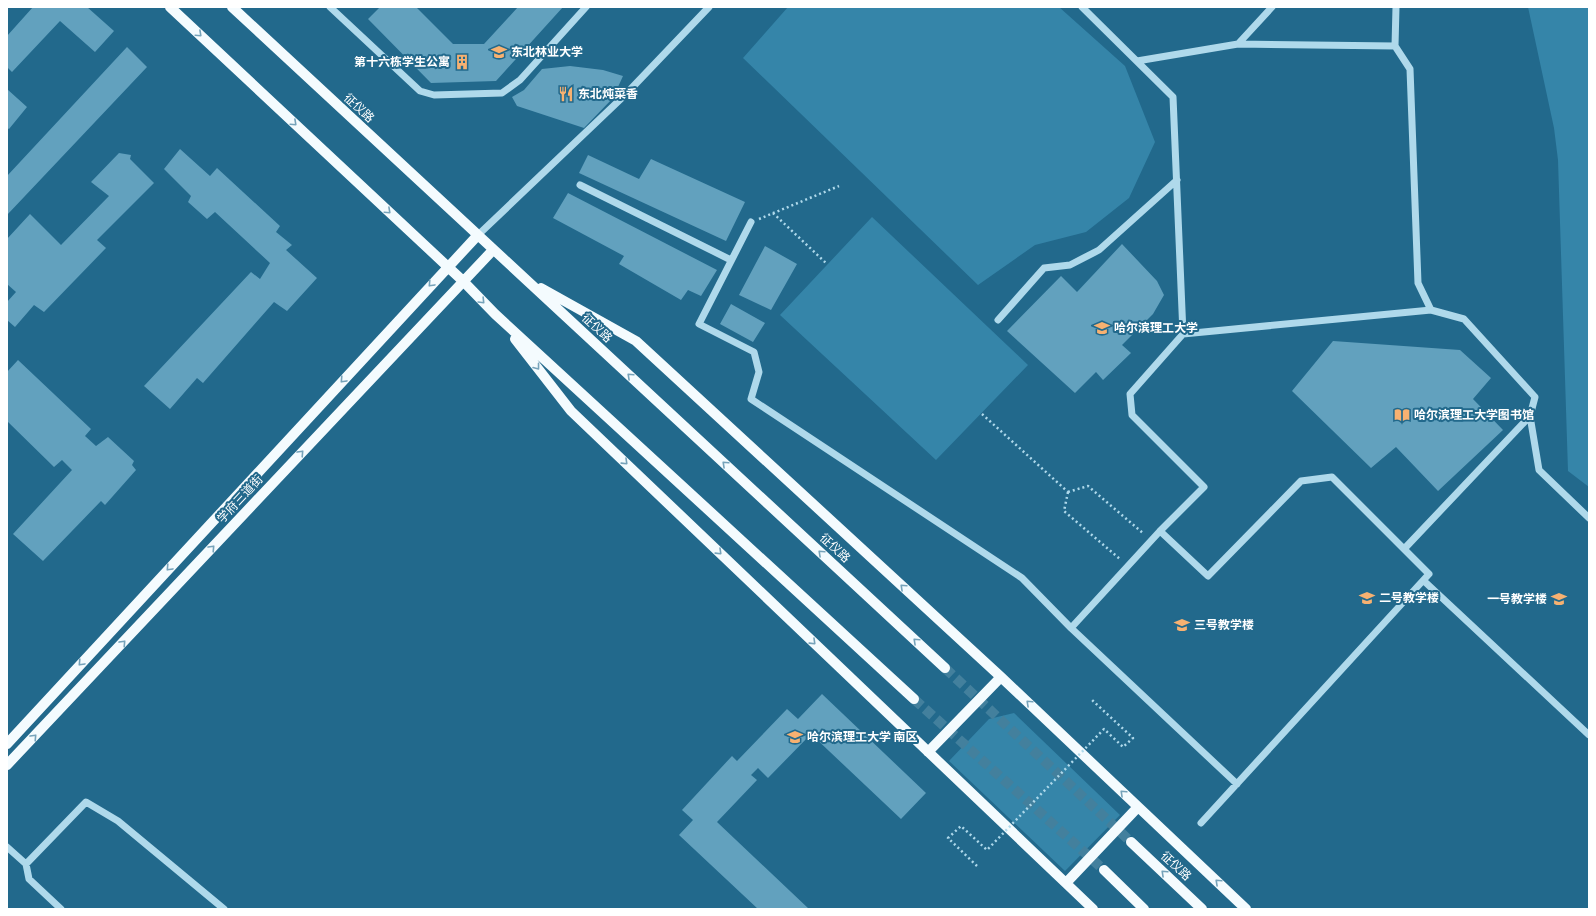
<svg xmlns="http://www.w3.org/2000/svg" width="1596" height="916" font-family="'PT Sans Narrow','Noto Sans SC',sans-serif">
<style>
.green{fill:#3585a9}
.building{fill:#62a1be}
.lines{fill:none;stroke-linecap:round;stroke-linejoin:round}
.major-tunnel{stroke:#43809d;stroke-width:10;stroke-dasharray:10 5;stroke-linecap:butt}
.path{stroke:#afd9eb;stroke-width:2.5;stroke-dasharray:2 3;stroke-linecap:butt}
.minor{stroke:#afd9eb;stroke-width:7}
.major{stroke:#f4fbfe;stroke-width:10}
.path-bridge{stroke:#afd9eb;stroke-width:2.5;stroke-dasharray:2 3;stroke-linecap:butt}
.oneway{stroke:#76a3ba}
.labels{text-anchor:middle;stroke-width:4;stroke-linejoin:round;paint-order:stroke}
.poi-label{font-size:12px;font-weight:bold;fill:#fff;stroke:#22698c;text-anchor:start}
.street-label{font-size:12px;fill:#fff;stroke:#22698c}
</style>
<rect width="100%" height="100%" fill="#22698c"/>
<path class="green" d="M788 7H1059L1125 66 1155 142 1129 198 1086 232 1035 245 978 285 743 58Z
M1528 7H1589V487L1568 471 1558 160 1554 128Z
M872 217 1028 365 936 460 780 315Z
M1014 713 1120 815 1065 871 949 761 989 719Z"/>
<path class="building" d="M33 7H87L114 31 95 52 60 21 12 72 7 67V36Z
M380 7H416L453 44H484L518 7H563L496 81 431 83 368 19Z
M127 47 147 67 7 215V176Z
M570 66 603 70 623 76 613 98 584 128 517 106 512 97 524 90 542 69Z
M7 89 27 107 9 129 7 128Z
M180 149 210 176 217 168 280 226 276 232 292 245 286 250 317 278 287 311 274 302 203 383 197 378 170 409 144 386 251 272 260 279 270 263 215 212 207 219 188 202 191 196 164 169Z
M119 153 131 155 130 159 154 183 97 240 106 248 44 312 34 305 15 327 7 320V302L16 292 7 284V239L30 214 61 245 109 196 91 182Z
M588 155 639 179 651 159 745 202 726 241 579 173Z
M568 193 717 270 701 296 688 290 681 300 619 264 624 256 553 218Z
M1122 244 1157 281 1164 295 1153 314 1122 345 1131 353 1103 380 1096 372 1075 393 1007 331 1061 276 1077 292Z
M765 246 797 264 771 310 739 295Z
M731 304 765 323 753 342 720 324Z
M1333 341 1460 350 1491 378 1473 399 1503 430 1438 491 1396 447 1371 468 1292 391Z
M18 360 91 429 85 436 96 446 108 437 134 461 132 465 136 470 105 505 101 501 43 561 13 534 72 470 62 460 54 467 7 421V372Z
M822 694 926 793 901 819 811 734 768 778 758 768 751 775 757 780 717 822 809 909H758L679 835 693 820 682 810 732 756 737 761 787 709 798 719Z"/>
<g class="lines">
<path class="major-tunnel" d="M945 668 1131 842
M914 699 1104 870"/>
<path class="path" d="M773 213 827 264
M759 219 839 186
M982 414 1068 492
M1068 492 1088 486 1144 534
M1068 492 1064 511 1121 560"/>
<path class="minor" d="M330 7 420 91 434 95 502 93 520 80 586 7
M1238 44 1272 7
M1395 46 1410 69 1418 283 1431 310
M1137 61 1238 44 1395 46 1396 7
M580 185 731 260
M751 222 699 324 754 352 759 372 751 399 1022 578 1071 628 1160 531 1204 487 1132 415 1130 394 1183 334 1173 97 1082 7
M477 236 626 94 709 7
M998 320 1044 268 1070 265 1099 250 1177 180
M1183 334 1431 310 1464 319 1535 397 1530 416 1539 470 1589 518
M1160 531 1208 576 1301 481 1332 477 1429 574 1201 823
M1405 548 1530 416
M1424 581 1589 735
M1071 628 1237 784
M7 847 26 864 86 802 118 821 224 909
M26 864 29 879 61 909"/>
<path class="major" d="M170 7 463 281 495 314 914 699
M232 7 945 668
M541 288 636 341 1001 677 1246 909
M515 339 571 411 1093 909
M7 744 477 236
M928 752 1001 677
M7 765 493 250
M1131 842 1202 909
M1104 870 1144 909
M1066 883 1138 807"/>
<path class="path-bridge" d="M977 866 948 838 961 826 987 850 1104 729 1123 747 1133 738 1092 700"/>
</g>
<defs><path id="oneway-chevron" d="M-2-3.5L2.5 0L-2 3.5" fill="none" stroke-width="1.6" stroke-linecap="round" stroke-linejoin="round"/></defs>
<g class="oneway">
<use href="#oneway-chevron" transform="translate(199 34) rotate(43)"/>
<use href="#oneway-chevron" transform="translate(294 123) rotate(43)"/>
<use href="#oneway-chevron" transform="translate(388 211) rotate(43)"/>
<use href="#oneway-chevron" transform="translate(431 284) rotate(133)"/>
<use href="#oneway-chevron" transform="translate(482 301) rotate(46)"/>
<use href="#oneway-chevron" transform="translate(537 367) rotate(52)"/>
<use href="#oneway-chevron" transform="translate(630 376) rotate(-137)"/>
<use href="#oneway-chevron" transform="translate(343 380) rotate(133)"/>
<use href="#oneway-chevron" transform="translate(301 453) rotate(-47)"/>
<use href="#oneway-chevron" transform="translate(625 462) rotate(44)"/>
<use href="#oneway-chevron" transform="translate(725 464) rotate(-137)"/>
<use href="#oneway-chevron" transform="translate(212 548) rotate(-47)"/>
<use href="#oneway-chevron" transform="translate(719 552) rotate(44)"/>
<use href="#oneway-chevron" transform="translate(821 553) rotate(-137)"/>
<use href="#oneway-chevron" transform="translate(169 568) rotate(133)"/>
<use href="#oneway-chevron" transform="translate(903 587) rotate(-137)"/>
<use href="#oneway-chevron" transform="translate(916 641) rotate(-137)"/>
<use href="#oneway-chevron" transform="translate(813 642) rotate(44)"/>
<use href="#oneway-chevron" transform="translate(123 643) rotate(-47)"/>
<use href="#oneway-chevron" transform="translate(81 663) rotate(133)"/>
<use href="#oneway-chevron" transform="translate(1029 703) rotate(-137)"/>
<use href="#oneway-chevron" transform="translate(34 737) rotate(-47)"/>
<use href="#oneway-chevron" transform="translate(1123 793) rotate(-137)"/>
<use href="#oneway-chevron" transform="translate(1164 873) rotate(-137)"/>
<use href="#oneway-chevron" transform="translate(1218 882) rotate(-137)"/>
</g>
<defs>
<symbol id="university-bare" viewBox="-9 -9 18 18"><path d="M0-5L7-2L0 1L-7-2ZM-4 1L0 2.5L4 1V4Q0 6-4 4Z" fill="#f7b171" stroke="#22698c" stroke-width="2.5" paint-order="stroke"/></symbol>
<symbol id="building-bare" viewBox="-9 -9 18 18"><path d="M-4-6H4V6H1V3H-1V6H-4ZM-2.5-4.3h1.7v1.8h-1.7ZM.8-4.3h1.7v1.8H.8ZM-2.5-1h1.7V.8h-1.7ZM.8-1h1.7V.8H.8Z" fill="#f7b171" stroke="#22698c" stroke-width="2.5" paint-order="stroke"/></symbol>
<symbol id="restaurant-bare" viewBox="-9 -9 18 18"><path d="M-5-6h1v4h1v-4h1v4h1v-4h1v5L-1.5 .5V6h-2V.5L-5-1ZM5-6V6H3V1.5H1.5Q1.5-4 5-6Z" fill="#f7b171" stroke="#22698c" stroke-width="2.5" paint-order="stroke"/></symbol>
<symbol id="library-bare" viewBox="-9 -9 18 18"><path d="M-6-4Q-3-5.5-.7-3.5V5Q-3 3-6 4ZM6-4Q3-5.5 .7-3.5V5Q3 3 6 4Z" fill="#f7b171" stroke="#22698c" stroke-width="2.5" paint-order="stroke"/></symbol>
</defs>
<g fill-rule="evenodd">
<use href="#university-bare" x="488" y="41" width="22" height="22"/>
<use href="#building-bare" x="451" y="51" width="22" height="22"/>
<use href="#restaurant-bare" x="555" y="83" width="22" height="22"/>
<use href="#university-bare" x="1091" y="317" width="22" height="22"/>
<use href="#library-bare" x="1391" y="404" width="22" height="22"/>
<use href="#university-bare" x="1356" y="587" width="22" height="22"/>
<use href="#university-bare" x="1548" y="588" width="22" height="22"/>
<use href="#university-bare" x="1171" y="614" width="22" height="22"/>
<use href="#university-bare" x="784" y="726" width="22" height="22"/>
</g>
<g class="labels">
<g class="poi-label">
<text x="511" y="56">东北林业大学</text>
<text x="450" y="66" text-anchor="end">第十六栋学生公寓</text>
<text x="578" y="98">东北炖菜香</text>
<text x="1114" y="332">哈尔滨理工大学</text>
<text x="1414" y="419">哈尔滨理工大学图书馆</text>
<text x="1379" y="602">二号教学楼</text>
<text x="1547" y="603" text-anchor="end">一号教学楼</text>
<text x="1194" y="629">三号教学楼</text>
<text x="807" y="741">哈尔滨理工大学 南区</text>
</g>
<g class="street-label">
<text transform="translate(359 108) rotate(43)" y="4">征仪路</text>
<text transform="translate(597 328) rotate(43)" y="4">征仪路</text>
<text transform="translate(240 499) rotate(-47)" y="4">学府三道街</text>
<text transform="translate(835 548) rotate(43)" y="4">征仪路</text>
<text transform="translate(1176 866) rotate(43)" y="4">征仪路</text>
</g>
</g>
<rect width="1596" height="916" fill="none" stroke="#ffffff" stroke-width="16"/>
</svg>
